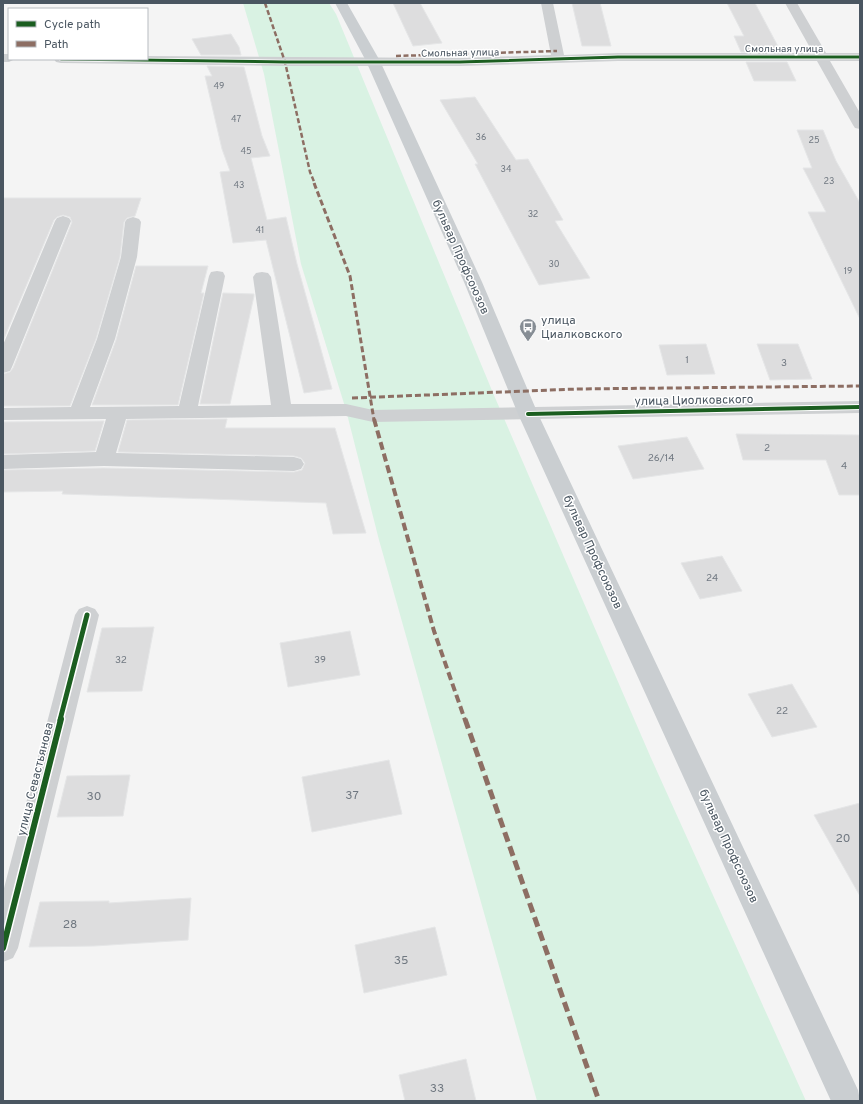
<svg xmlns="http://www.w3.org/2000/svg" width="863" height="1104" font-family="Overpass,sans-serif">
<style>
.green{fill:#d9f2e3}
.building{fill:#ddddde;stroke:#e5e6e7}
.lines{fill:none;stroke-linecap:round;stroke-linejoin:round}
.minor{fill:#ced0d2;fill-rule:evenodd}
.major{fill:#caced1;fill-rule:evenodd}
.quiet-far3{stroke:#8d6e63;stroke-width:2.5;stroke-dasharray:5 2.5;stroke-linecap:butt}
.quiet-far2{stroke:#8d6e63;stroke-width:3;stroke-dasharray:6 3;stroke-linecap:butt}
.quiet-far1{stroke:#8d6e63;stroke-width:4;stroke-dasharray:8 4;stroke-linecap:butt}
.quiet{stroke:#8d6e63;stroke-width:5;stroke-dasharray:10 5;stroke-linecap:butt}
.cycleway-far3-casing{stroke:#fff;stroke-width:4.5}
.cycleway-far2-casing{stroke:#fff;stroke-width:6}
.cycleway-far1-casing{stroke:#fff;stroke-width:8}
.cycleway-casing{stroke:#fff;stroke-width:9}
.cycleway-far3{stroke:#1b5e20;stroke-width:3}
.cycleway-far2{stroke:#1b5e20;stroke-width:4}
.cycleway-far1{stroke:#1b5e20;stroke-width:5}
.cycleway{stroke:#1b5e20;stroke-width:6}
.labels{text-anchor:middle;stroke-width:3;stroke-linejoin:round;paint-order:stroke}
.far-number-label{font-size:9px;fill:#707881}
.far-street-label{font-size:10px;fill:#4a5661;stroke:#fff}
.number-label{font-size:10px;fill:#707881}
.street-label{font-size:12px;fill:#4a5661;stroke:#fff}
.poi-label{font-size:12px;fill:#4a5661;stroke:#fff;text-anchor:start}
.near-number-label{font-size:12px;fill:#707881}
</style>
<rect width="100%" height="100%" fill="#f4f4f4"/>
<path class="green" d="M243 3H329L336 14 493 393 651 758 806 1101H537L379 540 346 410 301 264 264 74Z"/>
<path class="building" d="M393 3H420L442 43 413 46Z
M572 3H600L611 46H582Z
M727 3H755L781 52H741L734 36H744Z
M231 34 239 47 241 55H201L192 39Z
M746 62H787L796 81H754Z
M207 66 244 67 262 136 270 156 251 158 267 220 286 217 297 264 332 389 304 393 266 240 233 243 220 172 230 171 222 149 205 76H212Z
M475 97 516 160 528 159 563 220 555 221 590 278 539 285 475 164H478L440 100Z
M797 130H823L836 161 860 203V319L808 212H826L803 168H812Z
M3 198H141L135 216 127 218 124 222 120 257 96 339 70 406H3V374L10 372 13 368 72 222 70 217 63 215 57 217 54 220 3 341Z
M136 266H208L201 293H204L178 405H92L116 340Z
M223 293 254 294V296L230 404H200Z
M706 344 715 374 667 375 659 345Z
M757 344H798L812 379 770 380Z
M227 419 225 428H335L366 533 333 534 326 503 62 494 63 491 3 492V470L104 468 294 472 302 470 305 463 301 458 294 456 118 452 127 420Z
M3 421V422L104 421 95 451 3 454Z
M736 434 860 435V495H839L826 460H743Z
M687 437 704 469 633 479 618 446Z
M722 556 742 591 700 599 681 563Z
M154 627 142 691 87 692 102 628Z
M350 631 360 675 288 687 280 643Z
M792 684 817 727 772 737 748 694Z
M389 760 402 814 312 832 302 777Z
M130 775 123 816 57 817 67 776Z
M860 803V896L814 815Z
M191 898 188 940 94 946 29 947 40 902 109 901V903Z
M435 927 447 975 364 993 355 945Z
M466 1059 476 1101H405L399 1075Z"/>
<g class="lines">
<path class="minor" d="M541 3H553L564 55 618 53H813L785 3H797L826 53H860V61H830L860 113V129L855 128 853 125 817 61H618L460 66H285L61 63 56 62 54 59H147V56L460 58 551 55Z
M3 54H9V59H15L9 62H3Z
M63 216 69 218 71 221 12 367 10 371 3 373V345L55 221 57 218Z
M133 217 139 219 141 222 137 257 115 339 90 407 179 406 209 276 211 272 217 271 223 272 225 276 198 406 271 405 253 277 256 273 262 272 268 273 271 277 291 404H346L373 410 860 401V413L373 422 346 416 126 419 116 453 294 457 301 459 304 464 301 469 294 471 104 466 3 469V455L96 452 106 419 3 420V408L71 407 97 339 121 257 125 222 127 219Z
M87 606 95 609 99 615 18 948 13 958 3 962V892L75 615 79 609Z"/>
<path class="major" d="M335 3H347L380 61 482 282 538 414 858 1090 860 1101H831L518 414 464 282 366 61Z"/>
<path class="quiet-far3" d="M265 3 285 62 310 172 315 184
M396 56 557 51"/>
<path class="quiet-far2" d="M314 183 350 276 374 420
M352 398 577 389 860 386"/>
<path class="quiet-far1" d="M374 419 434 631 465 720"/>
<path class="quiet" d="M465 719 599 1101"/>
<defs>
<path id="cycleway-far3" d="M61 59 285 62H460L618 57H860"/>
<path id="cycleway-far2" d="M528 414 860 407"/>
<path id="cycleway-far1" d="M60 720 87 615"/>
<path id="cycleway" d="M3 948 61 719"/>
</defs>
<use href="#cycleway-far3" class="cycleway-far3-casing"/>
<use href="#cycleway-far2" class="cycleway-far2-casing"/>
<use href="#cycleway-far1" class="cycleway-far1-casing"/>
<use href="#cycleway" class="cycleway-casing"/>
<use href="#cycleway-far3" class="cycleway-far3"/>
<use href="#cycleway-far2" class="cycleway-far2"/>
<use href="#cycleway-far1" class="cycleway-far1"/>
<use href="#cycleway" class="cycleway"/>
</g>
<defs>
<symbol id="bus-pin" viewBox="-11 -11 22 30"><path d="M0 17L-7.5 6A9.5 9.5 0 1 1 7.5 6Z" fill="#868d94" stroke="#fff"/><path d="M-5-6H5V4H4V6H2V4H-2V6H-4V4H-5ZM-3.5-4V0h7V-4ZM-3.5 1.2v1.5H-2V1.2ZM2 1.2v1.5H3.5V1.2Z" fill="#fff"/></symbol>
</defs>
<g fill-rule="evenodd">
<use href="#bus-pin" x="518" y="317" width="20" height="27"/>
</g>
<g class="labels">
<g class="far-number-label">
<text x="219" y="89">49</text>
<text x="236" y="122">47</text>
<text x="481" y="140">36</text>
<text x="814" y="143">25</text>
<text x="246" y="154">45</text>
<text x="506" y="172">34</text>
<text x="829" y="184">23</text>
<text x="239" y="188">43</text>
<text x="533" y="217">32</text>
<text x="260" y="233">41</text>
<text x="554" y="267">30</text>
<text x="848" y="274">19</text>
</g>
<g class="far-street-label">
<text x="784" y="52">Смольная улица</text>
<text transform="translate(460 52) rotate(-1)" y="4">Смольная улица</text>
</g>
<g class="number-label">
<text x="687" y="363">1</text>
<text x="784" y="366">3</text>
<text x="767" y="451">2</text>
<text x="661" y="461">26/14</text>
<text x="844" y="469">4</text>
<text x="712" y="581">24</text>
<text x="121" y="663">32</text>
<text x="320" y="663">39</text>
<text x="782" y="714">22</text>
</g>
<g class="street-label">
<text transform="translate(461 257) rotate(66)" y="4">бульвар Профсоюзов</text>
<text transform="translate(694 400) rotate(-1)" y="4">улица Циолковского</text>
<text transform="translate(593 552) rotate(65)" y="4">бульвар Профсоюзов</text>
<text transform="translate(35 779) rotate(-76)" y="4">улица Севастьянова</text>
<text transform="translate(729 846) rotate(65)" y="4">бульвар Профсоюзов</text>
</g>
<g class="poi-label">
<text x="541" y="324">улица<tspan x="541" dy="14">Циалковского</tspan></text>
</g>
<g class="near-number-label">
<text x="352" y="799">37</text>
<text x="94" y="800">30</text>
<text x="843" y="842">20</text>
<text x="70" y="928">28</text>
<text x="401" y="964">35</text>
<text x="437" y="1092">33</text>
</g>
</g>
<rect width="863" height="1104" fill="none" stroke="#4a5661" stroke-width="8"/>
<rect x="8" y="8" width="140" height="52" fill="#ffffff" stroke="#b7bbc0"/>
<rect x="16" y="21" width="20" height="6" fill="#1b5e20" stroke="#b7bbc0"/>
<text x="44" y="28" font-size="12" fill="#4a5661">Cycle path</text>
<rect x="16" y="41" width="20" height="6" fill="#8d6e63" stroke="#b7bbc0"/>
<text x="44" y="48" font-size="12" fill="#4a5661">Path</text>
</svg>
